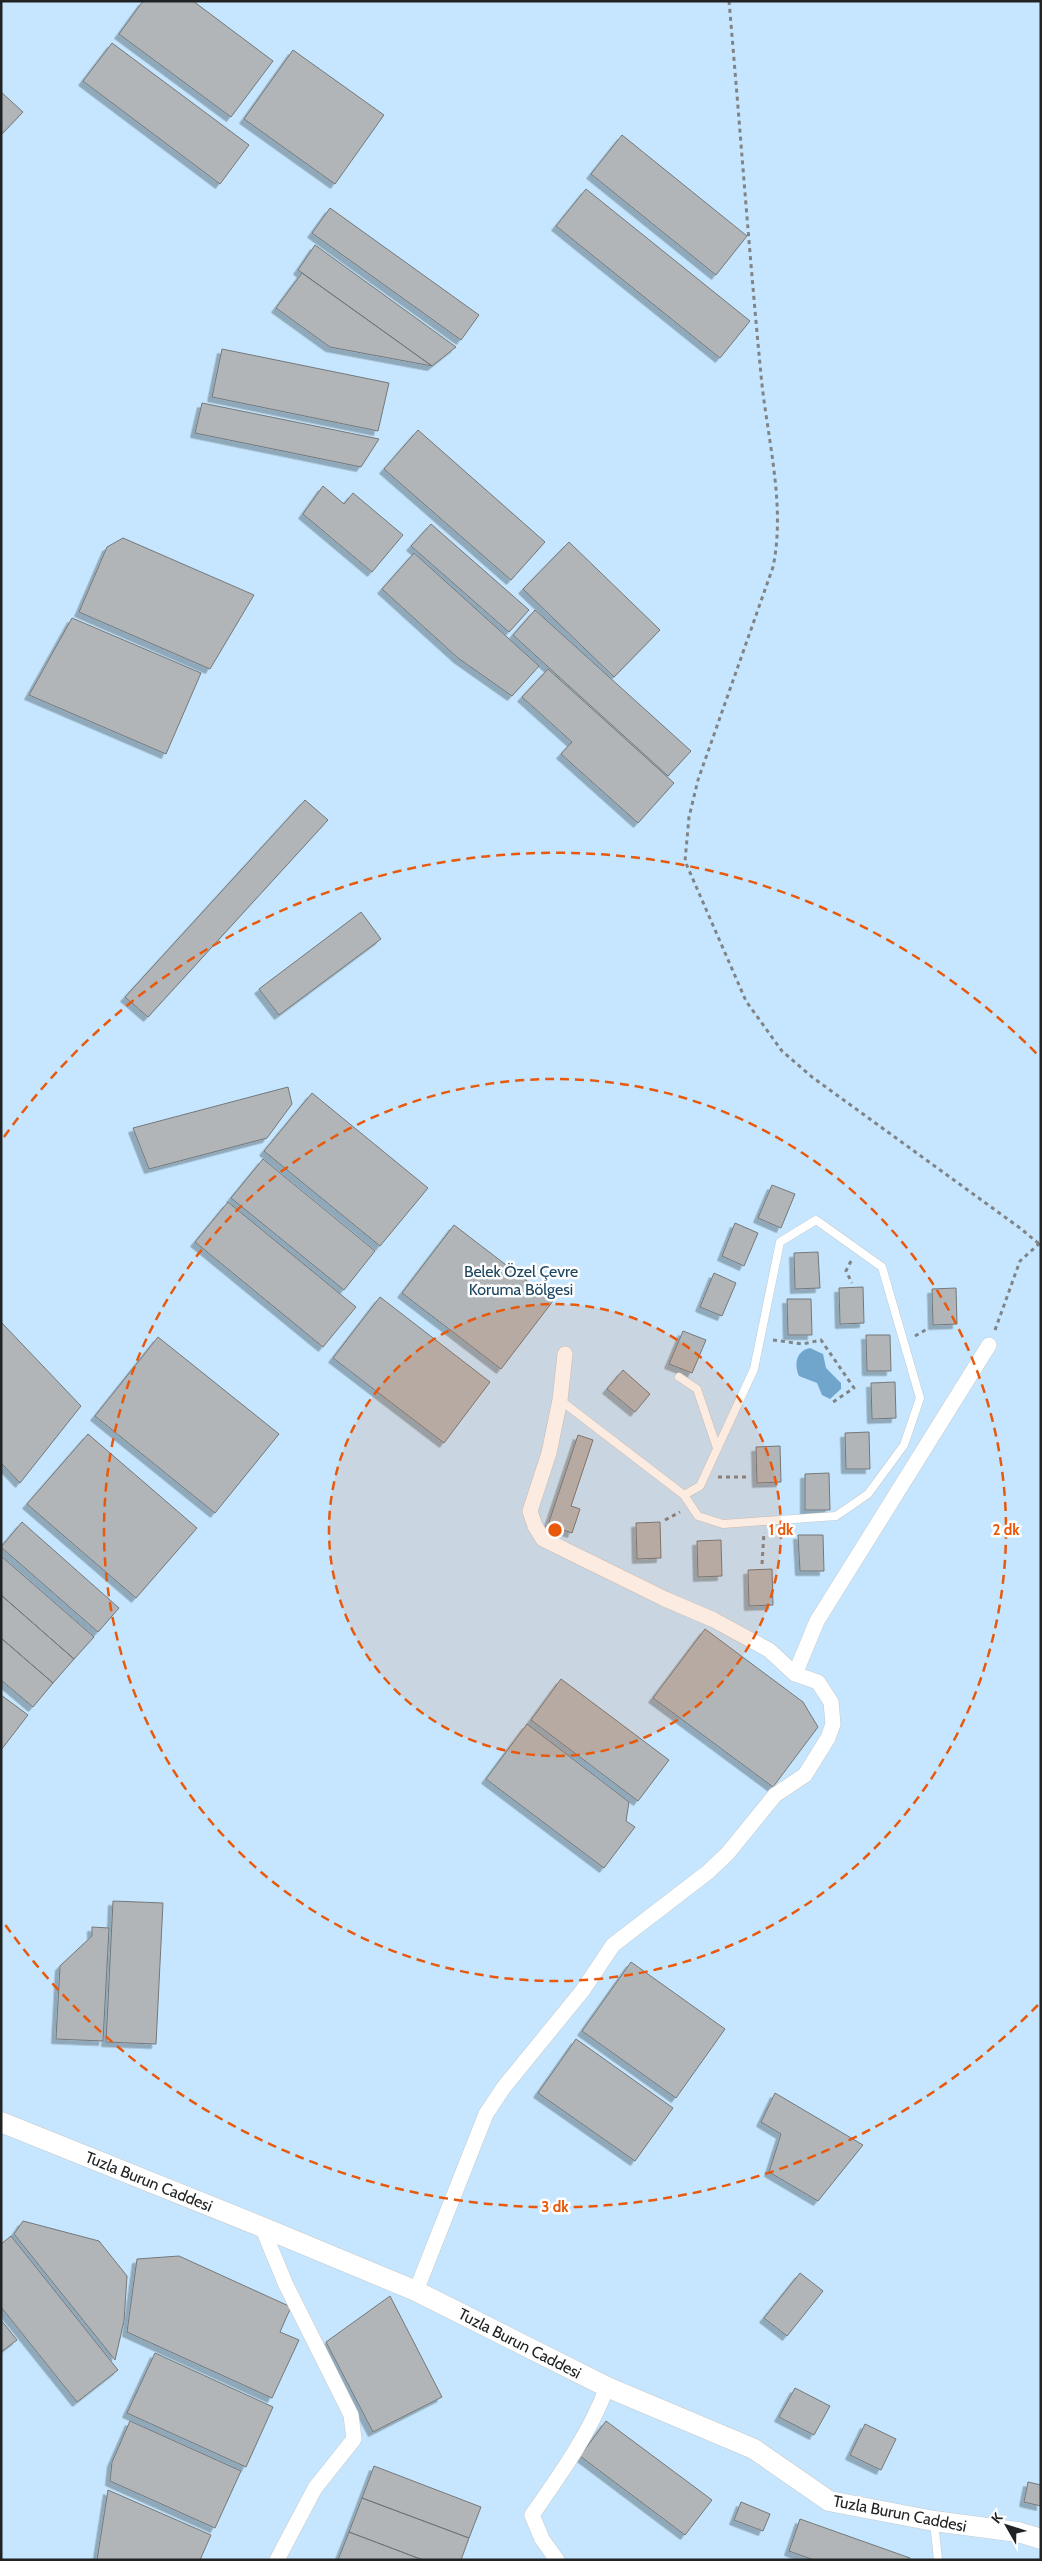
<svg xmlns="http://www.w3.org/2000/svg" width="1042" height="2561" font-family="Cabin,sans-serif">
<style>
.green{fill:#c5e6fe}
.water{fill:#70a5cc}
.building{fill:#b1b5b8;stroke:#74787a;filter:url(#shadow)}
.lines{fill:none;stroke-linecap:round;stroke-linejoin:round}
.service-casing{stroke:#c6cacd;stroke-width:9}
.minor-casing{stroke:#c6cacd;stroke-width:16}
.secondary-casing{stroke:#c6cacd;stroke-width:21}
.path{stroke:#818486;stroke-width:3;stroke-dasharray:4 4;stroke-linecap:butt}
.service{stroke:#fff;stroke-width:8}
.minor{stroke:#fff;stroke-width:15}
.secondary{stroke:#fff;stroke-width:20}
.ring{fill:none;stroke:#e8590c;stroke-width:2.5;stroke-dasharray:9 6}
.labels{text-anchor:middle;stroke-width:5;stroke-linejoin:round;paint-order:stroke}
.park-label{font-size:16px;fill:#1a445f;stroke:#fefefe}
.street-label{font-size:16px;fill:#202223;stroke:#fefefe}
.centre{fill:#e8590c;stroke:#fefefe;stroke-width:2.5}
.ring-label{font-size:15px;text-anchor:middle;font-weight:bold;fill:#e8590c;stroke:#fefefe;stroke-width:5;stroke-linejoin:round;paint-order:stroke}
</style>
<defs>
<filter id="shadow"><feDropShadow dx="-4.5" dy="4.5" stdDeviation="0" flood-color="#0004"/></filter>
</defs>
<rect width="100%" height="100%" fill="#eef2f5"/>
<path class="green" d="M1 1H1041V2560H1Z"/>
<path class="water" d="M810 1348 823 1354 826 1368 841 1383V1389L830 1399 822 1395 817 1383 799 1376C794 1364 796 1351 810 1348Z"/>
<path class="building" d="M143 1H193L273 61 231 117 119 34Z
M112 43 249 145 220 184 83 81Z
M293 50 384 115 335 184 244 119Z
M1 92 23 112 1 135Z
M622 135 747 236 716 275 591 174Z
M586 189 750 321 720 358 556 226Z
M330 208 479 315 461 340 312 233Z
M315 245 456 347 432 366 298 270Z
M302 273 432 366 330 347 276 308Z
M222 349 389 383 378 431 212 397Z
M202 403 379 439 361 467 195 433Z
M418 430 545 542 511 580 384 469Z
M323 486 344 504 353 493 403 535 372 572 303 514Z
M431 524 529 610 509 632 411 546Z
M123 538 254 595 210 669 79 612 107 547Z
M569 542 660 630 614 677 523 589Z
M414 553 539 666 512 696 458 658 382 589Z
M535 610 691 751 668 776 513 635Z
M72 618 201 673 166 754 29 695Z
M548 669 674 783 638 823 561 754 572 742 522 697Z
M305 800 328 820 148 1017 125 997Z
M361 912 381 939 279 1015 259 989Z
M288 1087 292 1104 267 1138 149 1169 133 1128Z
M312 1093 428 1188 380 1246 264 1151Z
M263 1159 375 1251 344 1290 231 1198Z
M772 1185 795 1194 781 1228 758 1218Z
M228 1202 356 1307 323 1347 195 1242Z
M735 1223 758 1233 744 1266 722 1256Z
M454 1225 553 1301 501 1369 402 1293Z
M818 1252 820 1288 795 1289 794 1253Z
M714 1273 736 1283 722 1316 700 1307Z
M863 1287 864 1323 840 1324 839 1288Z
M956 1288 957 1324 933 1325 932 1289Z
M380 1297 490 1382 444 1443 333 1358Z
M787 1299H811L812 1335H788Z
M1 1322 81 1406 20 1483 1 1463Z
M683 1331 706 1340 692 1373 669 1364Z
M866 1335H890L891 1371H867Z
M158 1337 279 1434 215 1513 95 1416Z
M623 1370 650 1394 635 1412 607 1389Z
M895 1382 896 1418 872 1419 871 1383Z
M869 1432 870 1469H846L845 1433Z
M88 1434 197 1528 136 1598 27 1504Z
M578 1435 593 1440 571 1506 580 1509 572 1533 548 1525Z
M780 1446 781 1482 757 1483 756 1447Z
M829 1473 830 1510H805V1474Z
M22 1522 119 1608 98 1632 1 1547Z
M660 1522 661 1558 637 1559 636 1523Z
M798 1535H823L824 1571H800Z
M721 1540 722 1576 698 1577 697 1541Z
M1 1556 94 1637 74 1659 1 1595Z
M772 1569 773 1605 749 1606 748 1570Z
M1 1595 74 1659 53 1683 1 1638Z
M705 1629 803 1702 818 1727 773 1787 653 1698Z
M1 1638 53 1683 33 1707 1 1680Z
M561 1679 669 1760 638 1801 531 1720Z
M1 1695 28 1715 1 1750Z
M527 1724 629 1802 626 1821 635 1827 604 1868 486 1779Z
M113 1901 163 1903 156 2044 106 2042Z
M92 1927 109 1928 103 2041 56 2039 60 1966 92 1936Z
M631 1962 725 2029 676 2098 582 2031Z
M576 2039 673 2108 635 2161 538 2093Z
M775 2093 863 2145 818 2201 769 2172 781 2134 761 2122Z
M23 2221 99 2241 127 2276 124 2321 115 2360 14 2234Z
M11 2236 118 2370 77 2402 1 2307V2244Z
M179 2256 291 2307 280 2332 299 2340 272 2398 127 2332 137 2259Z
M800 2273 823 2291 787 2336 764 2318Z
M390 2296 442 2397 373 2432 326 2342Z
M1 2320 17 2340 1 2352Z
M155 2353 273 2407 246 2467 127 2413Z
M795 2388 830 2406 814 2435 779 2417Z
M130 2421 241 2471 215 2528 110 2481 112 2462Z
M606 2421 712 2500 685 2535 580 2456Z
M865 2424 896 2439 881 2470 850 2455Z
M374 2466 481 2507 469 2538 362 2498Z
M1028 2482 1041 2485V2506L1024 2502Z
M108 2490 211 2535 200 2560H97Z
M362 2498 469 2538 461 2560H423L349 2532Z
M741 2502 770 2514 763 2531 734 2520Z
M800 2519 910 2558V2560H814L789 2551Z
M349 2532 423 2560H338Z"/>
<g class="lines">
<defs>
<path id="service" d="M679 1377 697 1389 717 1448
M560 1400 684 1495 698 1516 723 1524 836 1516 868 1494 904 1445 920 1398 882 1267 816 1220 780 1242 754 1369 700 1486 684 1495
M934 2522 938 2560"/>
<path id="minor" d="M795 1674 817 1621 989 1345
M262 2227 286 2285 351 2415 354 2439 315 2488 277 2560
M416 2291 486 2114 504 2087 583 1990 613 1945 708 1872 728 1853 775 1795 805 1775 828 1738 833 1724 831 1702 818 1682 795 1674 769 1650 714 1620 665 1599 543 1539 535 1526 530 1511 549 1453 560 1400 565 1354
M557 2560 542 2539 532 2515C560 2475 590 2433 607 2387"/>
<path id="secondary" d="M1 2122 262 2227 416 2291 607 2387 754 2449 829 2501 934 2521 1018 2532 1041 2539"/>
</defs>
<use href="#service" class="service-casing"/>
<use href="#minor" class="minor-casing"/>
<use href="#secondary" class="secondary-casing"/>
<path class="path" d="M729 1C740 126 749 251 761 375 767 438 786 505 773 567L698 780 689 817 685 861 746 1001 782 1051 812 1077 1020 1228 1038 1243
M851 1261 846 1271 852 1283
M995 1330 1020 1261 1041 1242
M915 1336 929 1328
M773 1340 803 1344 821 1340 854 1388 830 1404
M718 1477H746
M665 1520 680 1512
M762 1564 764 1532"/>
<use href="#service" class="service"/>
<use href="#minor" class="minor"/>
<use href="#secondary" class="secondary"/>
</g>
<circle cx="555" cy="1530" r="226" fill="#e8590c" fill-opacity=".12"/>
<g class="ring">
<circle cx="555" cy="1530" r="226"/>
<circle cx="555" cy="1530" r="451"/>
<path d="M1038 2005A677 677 0 0 1 4 1923M4 1137A677 677 0 0 1 1038 1055"/>
</g>
<g class="labels">
<g class="park-label">
<text x="521" y="1277">Belek Özel Çevre<tspan x="521" dy="18">Koruma Bölgesi</tspan></text>
</g>
<g class="street-label">
<text transform="translate(149 2181) rotate(22)" y="6">Tuzla Burun Caddesi</text>
<text transform="translate(520 2343) rotate(27)" y="6">Tuzla Burun Caddesi</text>
<text transform="translate(900 2513) rotate(11)" y="6">Tuzla Burun Caddesi</text>
</g>
</g>
<circle cx="555" cy="1530" r="8" class="centre"/>
<g class="ring-label">
<text x="781" y="1535">1 dk</text>
<text x="1006" y="1535">2 dk</text>
<text x="555" y="2212">3 dk</text>
</g>
<rect width="1042" height="2561" fill="none" stroke="#202223" stroke-width="5"/>
<g transform="translate(1007 2526) rotate(309)" stroke="#fefefe" stroke-width="4" paint-order="stroke">
<path d="M0-4L9 19L0 12L-9 19Z" fill="#202223"/>
<text y="-8" font-size="14" font-weight="bold" text-anchor="middle" fill="#202223">K</text>
</g>
</svg>
